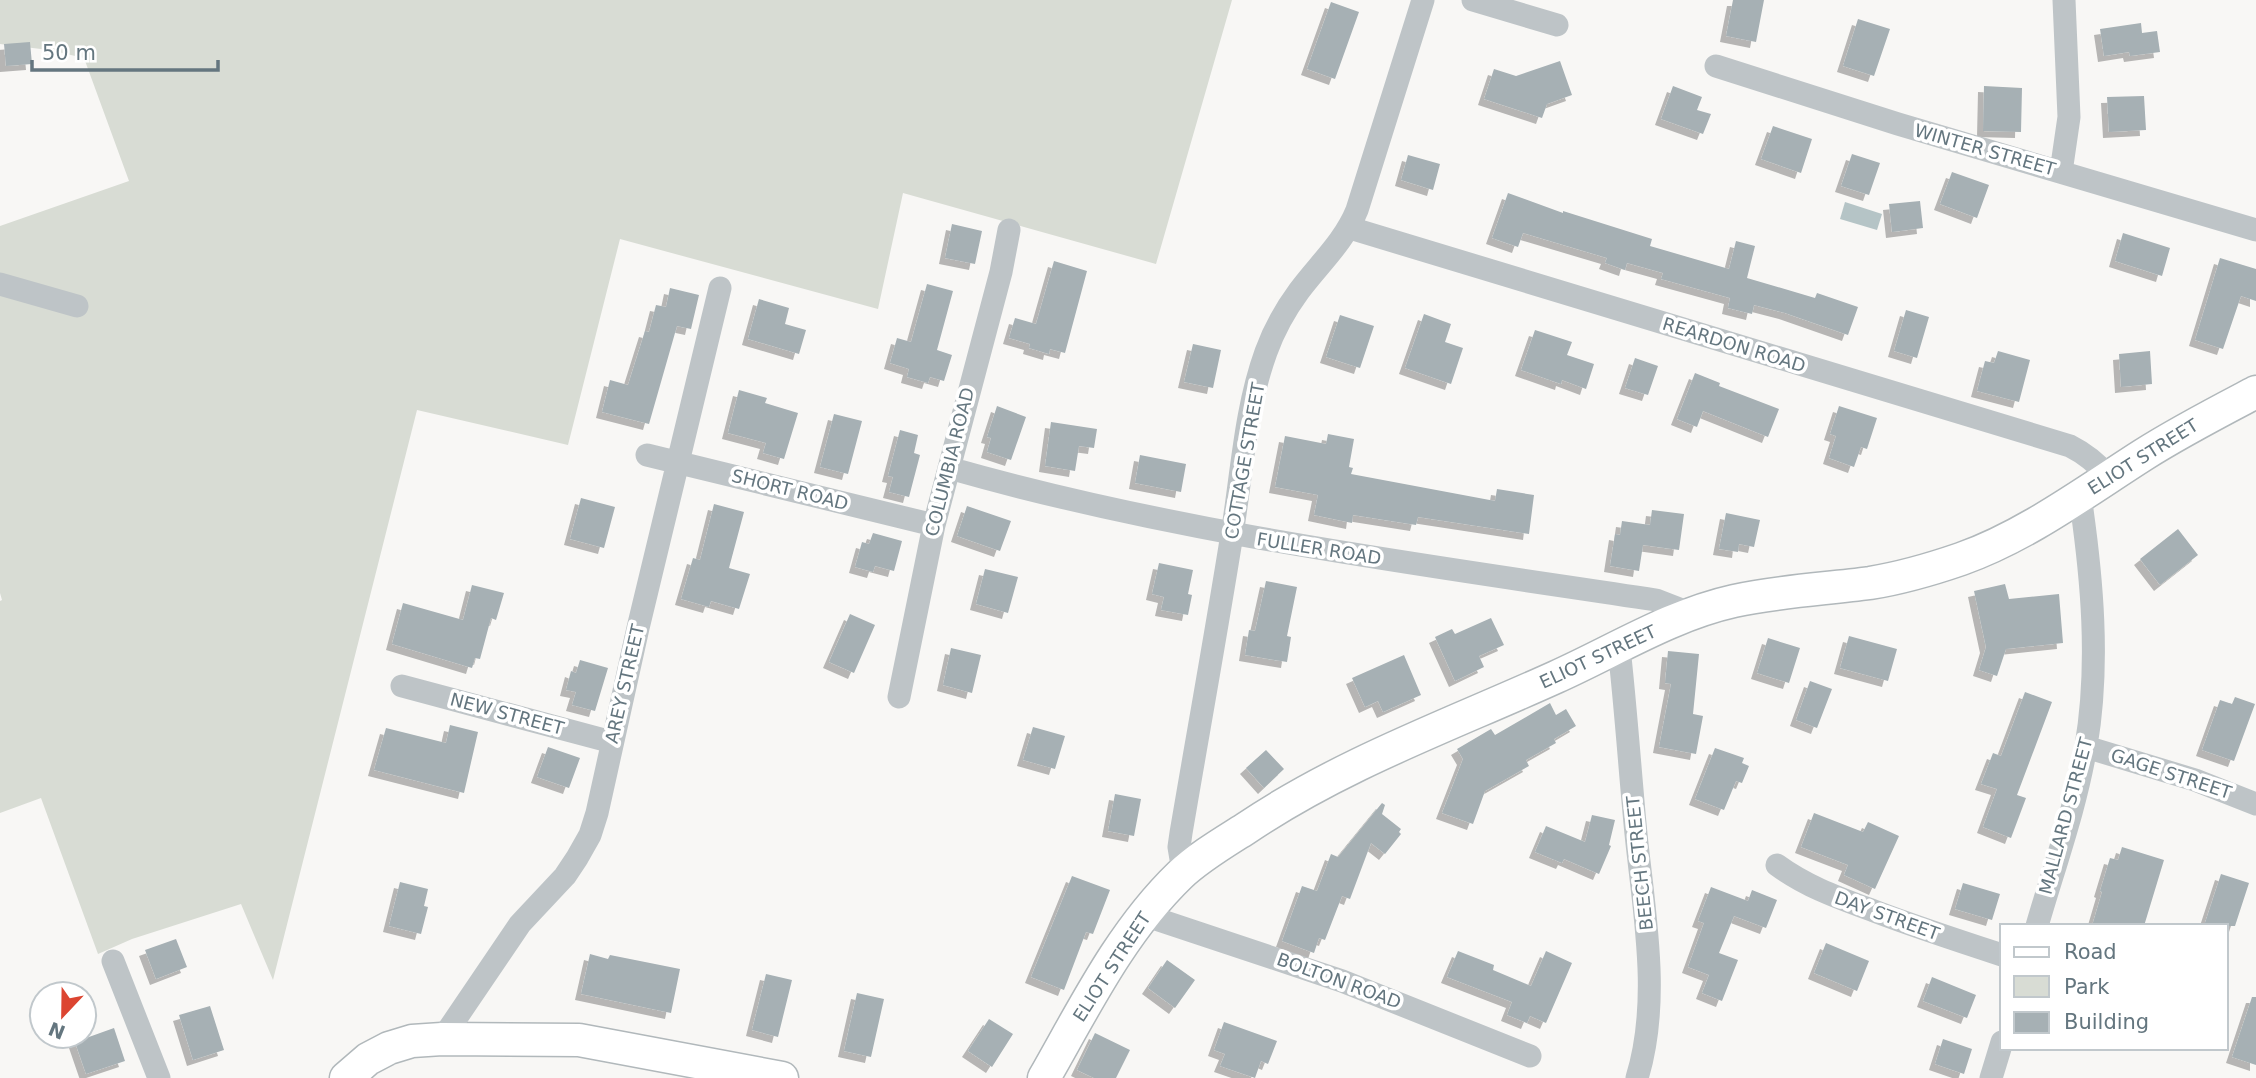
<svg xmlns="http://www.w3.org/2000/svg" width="2256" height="1078" font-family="'DejaVu Sans',sans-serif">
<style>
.green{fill:#d8dcd4}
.water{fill:#b5c4c6}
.building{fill:#a6b0b4;filter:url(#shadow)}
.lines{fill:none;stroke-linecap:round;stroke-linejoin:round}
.secondary-casing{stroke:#b1b8bb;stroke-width:35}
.street{stroke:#bec4c7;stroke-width:23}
.secondary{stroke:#fff;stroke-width:32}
.labels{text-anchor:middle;stroke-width:7;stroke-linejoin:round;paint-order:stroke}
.street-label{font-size:18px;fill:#64767f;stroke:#fff}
</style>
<defs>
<filter id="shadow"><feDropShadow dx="-6" dy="6" stdDeviation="0" flood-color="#0004"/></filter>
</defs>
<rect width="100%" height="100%" fill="#f8f7f5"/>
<path class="green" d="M0 0H1232L1156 264 903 193 878 309 620 239 568 445 417 410 273 980 241 904 132 939 98 954 41 798 0 813V601L2 600 0 593V226L129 181 84 58 49 50 0 44Z"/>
<path class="water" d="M1845 202 1882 214 1877 230 1840 219Z"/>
<path class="building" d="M1733 0H1764L1756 42 1726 36Z
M1331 2 1359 12 1335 79 1307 69Z
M1858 19 1890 29 1874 76 1843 66Z
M2141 23 2142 33 2157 31 2160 52 2130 56 2129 52 2104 56 2100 29Z
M30 42 32 64 6 66 4 44Z
M1560 61 1572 95 1547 104 1542 118 1484 99 1494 69 1516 76Z
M1673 86 1702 97 1697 110 1711 114 1703 134 1661 119Z
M1984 86 2022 88 2021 132 1983 131Z
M2144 96 2146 130 2109 132 2107 97Z
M1773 126 1812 139 1801 173 1761 159Z
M1852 154 1880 163 1869 195 1841 186Z
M1408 155 1440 164 1433 190 1401 180Z
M1952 172 1989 185 1977 218 1940 204Z
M1508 193 1563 213V211L1652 239 1650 246 1729 269 1736 241 1755 246 1747 278 1815 298 1817 293 1858 307 1848 335 1785 313 1754 305 1752 314 1728 308 1730 298 1661 279 1663 273 1627 263 1625 270 1605 263 1607 258 1523 233 1518 247 1492 238Z
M1920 201 1923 228 1892 232 1889 204Z
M952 224 982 231 975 264 945 258Z
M2123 233 2170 248 2162 276 2115 261Z
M2220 258 2256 269V301L2241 296 2223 349 2195 340Z
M1054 261 1087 271 1065 353 1050 349 1049 354 1029 348 1030 344 1009 338 1015 318 1036 324Z
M927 284 953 291 937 350 952 355 944 381 930 377 928 383 907 377 909 369 890 363 897 338 911 342Z
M670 288 699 295 691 329 677 326 649 424 602 412 610 380 628 385 645 331 649 332 656 305 666 307Z
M759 299 789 308 785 324 806 330 799 354 748 339Z
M1906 310 1929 317 1917 358 1894 351Z
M1424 314 1451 324 1445 342 1463 348 1451 384 1405 368Z
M1340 315 1374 326 1360 368 1326 357Z
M1535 330 1572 342 1567 355 1594 364 1586 389 1562 380 1561 384 1521 370Z
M1193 344 1221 350 1213 388 1184 382Z
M1998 351 2030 360 2019 402 1977 391 1985 361 1994 363Z
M2150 351 2152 384 2121 387 2119 354Z
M1635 358 1658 366 1648 395 1625 388Z
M1695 373 1720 383 1719 386 1779 409 1768 437 1703 411 1697 427 1677 419Z
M739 390 767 398 765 403 798 413 784 459 763 453 766 443 728 433Z
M997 406 1026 417 1011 460 987 452 991 438 987 437Z
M1839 406 1877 418 1867 449 1861 447 1854 467 1829 458 1836 436 1830 434Z
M834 414 862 421 848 474 820 467Z
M1051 422 1097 429 1094 448 1079 446 1075 471 1045 466Z
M900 430 918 435 914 453 920 455 909 497 889 492 893 477 888 476Z
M1328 434 1354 439 1349 467 1353 468 1351 474 1495 501 1497 489 1534 495 1529 534 1418 517 1416 525 1353 515 1352 523 1314 515 1318 495 1275 487 1285 436 1326 444Z
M1140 455 1186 464 1181 492 1135 483Z
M581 498 615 507 604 548 570 539Z
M714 504 744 512 729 568 750 574 739 609 711 601 709 607 681 599 693 558 700 560Z
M967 506 1011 521 1000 551 957 536Z
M1652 510 1684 514 1679 550 1643 545 1639 571 1610 566 1615 534 1620 535 1622 521 1650 525Z
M1726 513 1760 520 1754 547 1739 544 1738 552 1719 549Z
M2178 529 2198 555 2160 585 2140 559Z
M873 533 902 541 894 571 875 566 873 572 855 567 862 542 869 544Z
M1159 563 1193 570 1188 594 1192 595 1188 615 1161 610 1164 597 1152 594Z
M985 569 1018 577 1008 613 976 604Z
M1266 581 1297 587 1287 636 1291 637 1287 662 1245 655 1249 630 1255 631Z
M2005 584 2009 599 2059 594 2063 643 2006 649 1997 676 1979 670 1986 647 1974 591Z
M472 585 504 593 496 620 491 618 480 659 475 658 472 668 392 644 403 603 463 620Z
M850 614 875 625 854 673 829 662Z
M1491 618 1504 645 1479 656 1484 667 1455 681 1435 637 1452 629 1455 634Z
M1849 636 1897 649 1888 681 1840 668Z
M1768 638 1800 648 1789 683 1757 673Z
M951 648 981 655 972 693 943 685Z
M1668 651 1699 654 1693 714 1703 716 1696 754 1659 747 1671 684 1665 683Z
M1404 655 1421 695 1383 712 1378 701 1365 707 1352 678Z
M580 660 608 668 595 711 572 705 576 692 566 690 571 671 576 673Z
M1810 681 1832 689 1817 728 1796 720Z
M2025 692 2052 702 2017 795 2026 798 2011 838 1983 827 1997 789 1981 784 1993 753 2001 756Z
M2235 697 2255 704 2234 761 2202 750 2220 700 2232 704Z
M1550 703 1556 715 1566 709 1576 726 1554 739 1556 743 1526 760 1529 766 1485 791 1473 824 1442 813 1463 759 1457 749 1491 729 1495 735Z
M450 725 478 732 464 793 374 770 386 728 446 743Z
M1033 727 1065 736 1055 769 1023 760Z
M548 747 580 758 569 788 537 777Z
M1715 748 1744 758 1742 763 1749 766 1742 783 1736 781 1724 810 1695 799Z
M1266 750 1284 769 1264 788 1246 768Z
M1115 794 1141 799 1134 836 1108 831Z
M1382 803 1385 805 1382 814 1401 829 1399 832 1401 834 1385 854 1371 843 1350 899 1342 896 1325 940 1319 938 1314 953 1282 941 1302 886 1317 891 1331 854 1338 857Z
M1814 813 1863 832 1868 822 1899 836 1875 889 1844 875 1848 865 1801 847Z
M1592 815 1615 820 1609 845 1611 846 1599 874 1564 859 1562 863 1535 852 1546 826 1585 842Z
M2122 847 2164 860 2144 926H2092L2102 892 2100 891 2110 858 2118 860Z
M2221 874 2249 883 2235 926H2204Z
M1072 876 1110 890 1093 934 1086 932 1064 990 1031 977Z
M400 882 428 889 424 906 428 907 421 934 389 926Z
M1963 883 2000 894 1992 920 1955 909Z
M1711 887 1748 901 1752 890 1777 900 1766 928 1734 916 1719 953 1738 960 1722 1001 1702 993 1709 975 1688 967 1704 923 1698 921Z
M176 939 187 967 156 979 145 950Z
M1826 943 1869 961 1857 991 1814 973Z
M1458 951 1494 965 1493 970 1531 986 1546 951 1572 963 1546 1023 1530 1016 1527 1023 1507 1015 1512 1002 1447 977Z
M590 954 608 959 610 955 680 969 671 1013 581 994Z
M1167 960 1195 980 1175 1008 1148 988Z
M766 974 792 980 778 1037 752 1030Z
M1932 977 1976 995 1967 1018 1923 1001Z
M857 993 884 999 871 1057 844 1051Z
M2252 997H2256V1065L2232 1057Z
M210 1006 224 1050 193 1060 179 1015Z
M989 1019 1013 1034 992 1067 968 1051Z
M1224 1022 1277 1041 1268 1064 1261 1061 1255 1078 1220 1066 1225 1054 1214 1050Z
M114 1028 125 1061 86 1074 75 1042Z
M1095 1033 1130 1050 1116 1078H1094L1077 1070Z
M1943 1039 1972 1049 1964 1074 1935 1064Z"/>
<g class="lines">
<defs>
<path id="secondary" d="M346 1078 368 1059 389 1048 412 1041 442 1039 579 1040 782 1078
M1044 1078C1084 1008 1121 932 1180 875 1199 857 1223 843 1245 829 1341 764 1450 725 1556 677 1614 651 1671 615 1734 601 1779 591 1825 589 1870 583 1901 578 1932 569 1961 559 2026 536 2085 492 2143 455 2179 432 2218 412 2256 392"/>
</defs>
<use href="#secondary" class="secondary-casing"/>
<path class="street" d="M1473 0 1557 25
M1716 66 1898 124 2256 230
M2061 172 2069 117 2064 0
M1350 228 2070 446C2086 454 2097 463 2109 477
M0 284 77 306
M647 455 934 525
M949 468C1181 534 1419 564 1656 600L1692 614
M1619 648C1626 710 1630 772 1636 834 1644 913 1661 1000 1637 1078
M402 686 612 742
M899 697 934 525 1001 272 1009 230
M2086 747 2195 780 2256 804
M1777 865C1807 887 1839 898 1874 911 1916 927 1959 941 2002 955
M1183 871 1179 847 1181 833C1198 733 1216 634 1232 534 1242 473 1245 410 1266 352 1274 330 1285 310 1299 291 1319 264 1344 242 1357 210L1423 0
M1144 915 1342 981 1530 1056
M2037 926C2054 867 2076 807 2086 746 2100 664 2092 577 2080 496
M113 961 159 1078
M442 1039 520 924 565 876 577 858 590 835 597 813 638 628 720 288
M1991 1078 2002 1042"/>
<use href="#secondary" class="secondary"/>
</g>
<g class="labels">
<g class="street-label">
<text transform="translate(1985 150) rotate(16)" y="6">WINTER STREET</text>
<text transform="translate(1734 345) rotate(17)" y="6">REARDON ROAD</text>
<text transform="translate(2143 457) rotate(-32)" y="6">ELIOT STREET</text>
<text transform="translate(1245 461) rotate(-80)" y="6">COTTAGE STREET</text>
<text transform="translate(950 462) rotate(-76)" y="6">COLUMBIA ROAD</text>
<text transform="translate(790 490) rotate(14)" y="6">SHORT ROAD</text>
<text transform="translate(1319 549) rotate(9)" y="6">FULLER ROAD</text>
<text transform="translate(1598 657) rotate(-25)" y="6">ELIOT STREET</text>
<text transform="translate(625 684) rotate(-77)" y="6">AREY STREET</text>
<text transform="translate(507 714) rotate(15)" y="6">NEW STREET</text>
<text transform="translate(2171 774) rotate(18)" y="6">GAGE STREET</text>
<text transform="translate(2066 816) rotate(-75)" y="6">MALLARD STREET</text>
<text transform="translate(1640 863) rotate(-96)" y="6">BEECH STREET</text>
<text transform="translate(1887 916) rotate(20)" y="6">DAY STREET</text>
<text transform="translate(1112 967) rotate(-57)" y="6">ELIOT STREET</text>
<text transform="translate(1339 981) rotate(20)" y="6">BOLTON ROAD</text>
</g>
</g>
<rect x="2000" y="924" width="228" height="126" fill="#ffffff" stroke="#c1c8cc" stroke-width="2"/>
<rect x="2014" y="947" width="35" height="10" fill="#ffffff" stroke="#c1c8cc" stroke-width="2"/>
<text x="2064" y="959" font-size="21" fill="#64767f">Road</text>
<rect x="2014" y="976" width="35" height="21" fill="#d8dcd4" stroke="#c1c8cc" stroke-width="2"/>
<text x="2064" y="994" font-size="21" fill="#64767f">Park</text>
<rect x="2014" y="1012" width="35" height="21" fill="#a6b0b4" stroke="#c1c8cc" stroke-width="2"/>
<text x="2064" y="1029" font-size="21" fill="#64767f">Building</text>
<g transform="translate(63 1015) rotate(202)"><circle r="33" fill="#ffffff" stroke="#c1c8cc" stroke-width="2"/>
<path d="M0-5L12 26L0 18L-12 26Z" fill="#dc4531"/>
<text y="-10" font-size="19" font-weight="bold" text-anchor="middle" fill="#64767f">N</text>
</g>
<path d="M32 60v10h186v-10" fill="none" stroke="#64767f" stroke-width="3.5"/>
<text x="42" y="60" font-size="21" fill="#64767f" stroke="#ffffff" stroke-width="5" paint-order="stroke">50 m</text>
</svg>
